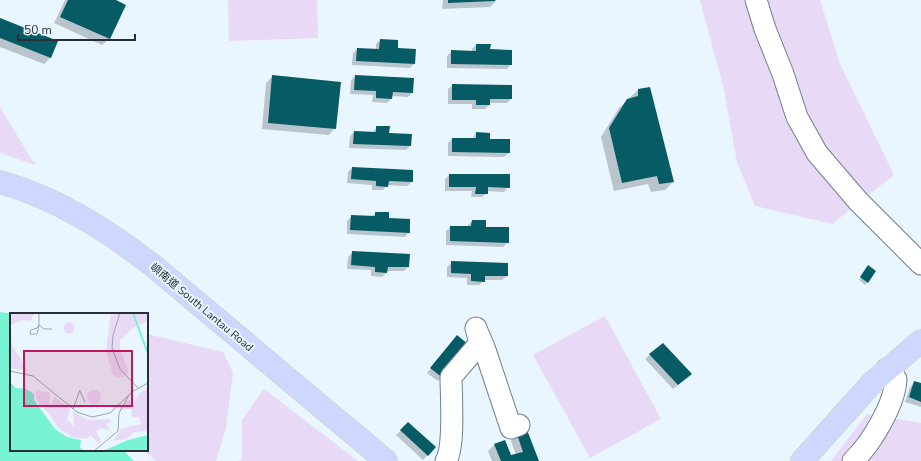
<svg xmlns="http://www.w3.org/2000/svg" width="921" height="461" font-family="'Nunito Sans','Noto Sans TC',sans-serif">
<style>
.green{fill:#e8daf7}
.water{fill:#78f3d3}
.shadow{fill:#0003}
.building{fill:#075b64}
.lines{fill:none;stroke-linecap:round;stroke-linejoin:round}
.minor-casing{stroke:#6d808e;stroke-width:23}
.major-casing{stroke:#d4d5d7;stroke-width:24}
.minor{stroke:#fff;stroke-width:21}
.major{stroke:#ced7fe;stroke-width:22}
.labels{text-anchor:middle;stroke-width:4;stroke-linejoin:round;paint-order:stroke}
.street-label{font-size:11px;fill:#272f35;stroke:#e9f5ff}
.inset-river{fill:none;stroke:#78f3d3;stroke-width:2}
.inset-road{fill:none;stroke:#9ba6ae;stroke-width:1}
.view{fill:#c2185b;fill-opacity:0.15;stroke:#c2185b;stroke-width:2}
.inset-edge{fill:none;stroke:#272f35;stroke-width:2}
</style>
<rect width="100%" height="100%" fill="#e9f5ff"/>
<path class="green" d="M228 0H317L318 38 229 41Z
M700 0H820L840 64 894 175 832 224 755 206 737 162 724 90Z
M0 107 35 165 0 153Z
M605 316 661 419 590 458 533 355Z
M147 334 223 352 233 373 226 428 216 461H156L143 450H147Z
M264 389 358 461H237L242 459V420Z
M867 414 921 423V461H831Z"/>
<path class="water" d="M0 312 14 314H11V450H123L134 461H0Z"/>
<path class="shadow" d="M65 0H113L124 5 109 39 102 45 54 23Z
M443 0H497L490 7 442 9Z
M0 19 57 42 50 58 44 64 0 47Z
M380 40 397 49 414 64 410 68 352 65 353 53 357 49H376V44Z
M476 45 489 50 511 64 507 69 447 68V56L452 51 472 52V49Z
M355 76 412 93 408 97 392 96 391 99 387 103 372 102 373 95 350 94 351 80Z
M272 77 335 128 329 135 262 129 266 83Z
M453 85 511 99 507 103H489V105L485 109H472V104H448V89Z
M638 90 673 182 665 190 651 192 648 184 614 191 601 137 619 108Z
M377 127 388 134 410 146 406 150 349 148 350 136 354 132 372 133Z
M476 133 489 140 509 153 504 157 448 156V143L452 139H472Z
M352 168 412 182 407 186 387 185 383 190H372V185L347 183 348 172Z
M449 175H508V187L504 192 487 191V193L482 197H471L472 191H445V179Z
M376 213 387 219 409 232 405 237 347 234V221L352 216 371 217Z
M472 221 485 228 508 242 503 247 446 245V231L451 227H468V225Z
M352 253 408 267 404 271H386V273L382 277 371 276V270L347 269 348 257Z
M452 262 507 276 502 280H484L479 285H467V278L447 277V267Z
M867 269 875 271 865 285 859 280Z
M453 341 442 377 438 381 427 373Z
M662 344 686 378 673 389 645 359Z
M914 383 921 384V407L905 402 910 387Z
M408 423 434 448 423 460 396 435Z
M518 435 537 461H492L488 451 495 444 510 457 516 455 511 441Z"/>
<path class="building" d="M68 0H116L126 5 110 39 60 17Z
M448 0H495V1L448 3Z
M0 18 58 41 51 58 0 38Z
M380 39 398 40V48L416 49 415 64 356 61 357 48 379 49Z
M476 44H491L490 49 512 50V65L451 64V50L476 51Z
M272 75 341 82 336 129 268 123Z
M355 75 414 78 413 93 393 92 392 99 376 98V91L354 90Z
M452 84 512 85V99H490V105H476V100H452Z
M650 87 674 182 659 184 657 176 622 183 609 128 627 99 638 96V89Z
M376 126H390L389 133 412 134 411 146 353 144 354 131 376 132Z
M476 132 490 133V139H510V153L452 152V138H476Z
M352 167 413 170V182L389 181 388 187 376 186V181L351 179Z
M449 174H510V188L488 187V194H475L476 187H449Z
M375 212H389V218L410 219V233L350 230 351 215 375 216Z
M472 220H486V227H509V243L450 241V226H471Z
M352 251 410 254 409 267H388L387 273 375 272V267L351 265Z
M451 261 508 263V276H485V282L471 281V274L451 273Z
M868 265 876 271 868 283 860 277Z
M457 335 469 345 443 378 430 368Z
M663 343 692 374 678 385 649 354Z
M914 381 921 383V402L909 397Z
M408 422 436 447 428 456 400 430Z
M527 430 539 461H501L494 444 505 440 511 455 523 452 517 434Z"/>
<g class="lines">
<defs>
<path id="minor" d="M756 0 765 29 783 74 797 117 817 153 858 201 921 264
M477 331 484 347 511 428 519 425
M446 461C455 446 451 396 451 377L480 343 476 328
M853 461C871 444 895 404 896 379L887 369"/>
<path id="major" d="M0 182C57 198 105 229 151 264L386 461
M802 461 872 383 921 341"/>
</defs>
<use href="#minor" class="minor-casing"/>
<use href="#major" class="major-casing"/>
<use href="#minor" class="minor"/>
<use href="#major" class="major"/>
</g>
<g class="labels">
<g class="street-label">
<text transform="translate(202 307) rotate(40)" y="4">嶼南道 South Lantau Road</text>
</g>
</g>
<g transform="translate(10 313)">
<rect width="138" height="138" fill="#e9f5ff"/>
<path d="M0 0H25L20 8 12 7 1 12 2 32 18 58 0 55ZM101 0H138V6L134 10 124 14 110 27V36L119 59 112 65 103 63 96 37ZM53.5 15a5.5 5.5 0 1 1 11 0a5.5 5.5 0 1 1-11 0ZM138 74V118L124 119 116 126 103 128 111 116 131 111 129 104H121L122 96 109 97 116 87 125 89 128 82ZM77 84a7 7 0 1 1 14 0a7 7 0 1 1-14 0ZM30 78 40 80 39 94 45 84 60 96 57 106 64 114 63 99 79 107 100 106 101 109 96 111 100 118 92 115 86 118 91 128 89 131 80 122 77 126 62 124 49 116 41 103 27 88 25 79Z" fill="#e8daf7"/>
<path d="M0 69 6 75 16 76 24 81V87L45 116 57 124 71 127 70 134 73 138H0ZM138 122V138H93L118 127Z" fill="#78f3d3"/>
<path class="inset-river" d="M123 0 138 41"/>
<path class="inset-road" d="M110 0 103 22 102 35 110 56 128 75M29 12 27 15 21 17 20 21H27L28 17 29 12V0M29 12 34 16H42M0 58 23 63 67 99 82 104 100 100 122 79 138 70M70 78 75 89M63 96 70 77M84 138 108 118 109 100 119 82"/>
<path class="view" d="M14 38H122V93H14Z"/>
<rect width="138" height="138" class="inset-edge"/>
</g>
<path d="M18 34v6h117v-6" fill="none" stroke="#272f35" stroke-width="2"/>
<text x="24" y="34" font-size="12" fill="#272f35" stroke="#e9f5ff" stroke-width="3" paint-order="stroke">50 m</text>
</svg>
